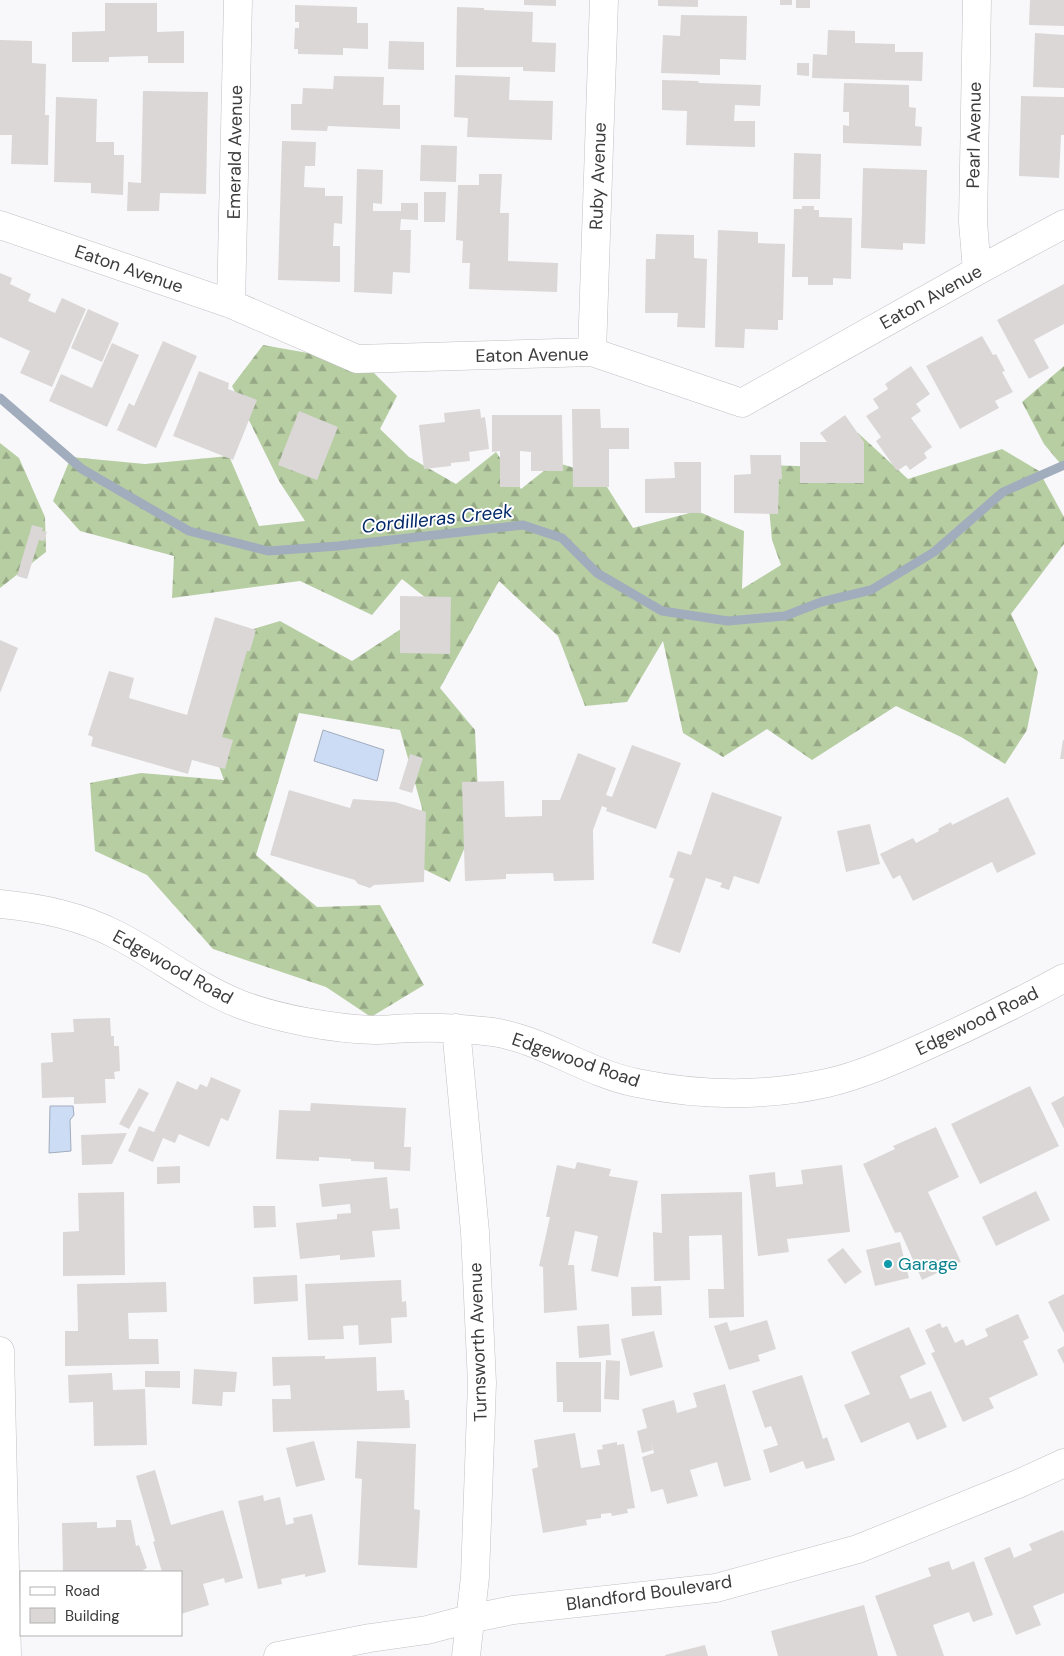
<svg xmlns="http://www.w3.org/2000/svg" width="1064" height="1656" font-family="'DM Sans',sans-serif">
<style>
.forest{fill:url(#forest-firs)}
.water{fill:#ccdcf4;stroke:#a1acbd}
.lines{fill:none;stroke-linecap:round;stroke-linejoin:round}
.stream{stroke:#a1acbd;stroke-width:9}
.building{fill:#dbd7d6}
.minor-casing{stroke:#c1c0c4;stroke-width:29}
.minor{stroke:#fff;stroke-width:28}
.culture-dot{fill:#0f9aa8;stroke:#fff;stroke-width:2}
.labels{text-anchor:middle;stroke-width:4;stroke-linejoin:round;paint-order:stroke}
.street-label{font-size:18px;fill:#3c3c3d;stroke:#fff}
.culture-label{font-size:18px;fill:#0d838f;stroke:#fff;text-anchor:start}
.water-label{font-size:19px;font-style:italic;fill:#002869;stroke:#fff}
</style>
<defs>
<pattern id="forest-firs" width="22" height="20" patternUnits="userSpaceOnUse" patternTransform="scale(1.25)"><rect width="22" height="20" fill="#b7cea3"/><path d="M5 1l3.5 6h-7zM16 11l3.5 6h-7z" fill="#96a886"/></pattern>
</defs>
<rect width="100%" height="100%" fill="#f8f8fb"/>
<path class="forest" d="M263 345 364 363 397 396 380 429 409 457 456 484 496 452 521 489 555 462 600 476 633 528 697 511 744 531 742 589 781 565 772 540 765 465 828 467 858 433 908 479 1002 449 1039 471 1064 517V544L1011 614 1038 672 1027 730 1005 764 961 737 896 706 812 760 767 729 723 757 683 733 663 641 627 702 585 706 558 636 499 581 440 688 475 730 479 814 450 882 415 865 422 808 400 730 299 713 256 855 317 907 380 905 424 985 371 1017 326 987 213 949 147 875 95 851 90 783 141 773 224 780 195 701 217 640 280 621 352 661 436 606 402 579 372 615 300 581 172 598 174 556 80 531 53 501 71 457 145 464 229 456 259 526 305 521 279 481 232 386Z
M1064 366V468L1044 444 1022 402Z
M0 443 19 458 45 517 46 552 0 588Z"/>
<path class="water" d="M323 730 384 750 377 781 314 761Z
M50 1106H73L74 1115 70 1120 71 1151 49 1153Z"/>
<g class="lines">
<path class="stream" d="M0 398 82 469 189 531 268 551 338 546 523 525 562 538 597 573 662 611 728 621 785 616 821 602 871 590 934 552 1003 492 1064 465"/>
</g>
<path class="building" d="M524 0H556V6L524 5Z
M658 0H698V7L658 6Z
M780 0H792V5H780Z
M796 0H810V8H796Z
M1030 0H1064V26L1029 25Z
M105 3H157V32L184 31V63H148V56L109 57V62H72V32L105 31Z
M295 5 357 7V23H368V49L343 48V55L298 54V49H294L295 28H299V22H295Z
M457 7 484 8V10L533 12 532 42 556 43 555 72 523 71V67H456Z
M681 15 747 16 746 60 720 59V75L661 73 663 35 680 36Z
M828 30 855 31V43L895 44V52H923L922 81 812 78 813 54 827 55Z
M1035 33 1064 35V88L1033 87Z
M0 40 32 41V63L46 64 45 115H49L48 165 11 164 12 135H0Z
M389 41 424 42V70L388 69Z
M797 63H809V76L797 75Z
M455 75 510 77 509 100 553 101 552 140 467 137 468 118 454 117Z
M334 76 384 77 383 105H400V129L328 126 327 131 291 130V104H302L303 88 333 89Z
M662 80 698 81 699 83 761 85 760 106 735 105 734 121H755V147L686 145 687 111 662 110Z
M844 83 909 85V107L916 108 915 126 922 127 921 146 843 143V125L849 126V112H843Z
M143 91 208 92 206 194 160 193 159 211H127L128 182 141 183Z
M1021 96 1064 97V135H1061L1059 178 1019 176Z
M56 97 97 99 96 142H114V155H124L123 195 91 193V183L54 182Z
M282 141 316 142 315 166H305L304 187 325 188V196H343L342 224 334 223 333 246H340V282L278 280Z
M421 145 457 146 456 182 420 181Z
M794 153 821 154 820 199H793Z
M863 168 927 170 925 244 903 243V250L861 248Z
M357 169 383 170 382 204 373 203V211H401V203H418V220L401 219 400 230H411L410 273 393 272 392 294 354 292Z
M479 174H502L500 213H509L508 261 558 263 557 292 469 289 470 263H462L463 241 456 240 458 185H479Z
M424 192H446L445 222H424Z
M802 206H814V210H819V217L852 218 851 279 833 278V285H808V277H792L794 209H802Z
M718 230 758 232V243L785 244 783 320H778V330L745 329 744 348 715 347Z
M656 234 694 235V258L707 259 705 328 677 327 678 313H645L646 259H655Z
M0 273 12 278 10 284 31 294 28 301 55 313 62 298 86 309 52 387 20 373 30 351 0 337Z
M1064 284V324L1034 340 1049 368 1029 379 997 320Z
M88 309 119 323 102 362 71 348Z
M982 336 993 355 996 354 1005 371 1002 372 1013 392 995 401 999 408 960 429 926 366Z
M163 341 197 356 156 448 117 430 129 403 134 406Z
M112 343 139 355 107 427 49 401 61 374 92 388Z
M911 366 930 394 916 404 921 411 911 418 932 447 924 453 927 458 910 470 906 465 897 471 876 441 881 437 866 416 879 408 873 399 888 389 885 384Z
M199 371 229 383 228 389 257 400 233 460 173 436Z
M480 409 481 418 485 417 489 449 469 452 470 461 451 463V466L424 469 419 425 445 422 444 413Z
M572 409H600L601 428H629V449H609V487H573Z
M299 411 338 427 317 480 278 465Z
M492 415H562L563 471H531V452L520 451V487H500V451L492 452Z
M845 415 864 442V483H800V442H827L820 433Z
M750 455H781L782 479H779L778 514 734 513V475L751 474Z
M674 462H701V513H645V479L675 478Z
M32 525 43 528 42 531 47 532 44 541 39 540 27 579 17 576Z
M400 596 451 597 450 654 400 653Z
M215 617 256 630 250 651H247L222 737 233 740 225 769 192 760 188 774 91 746 93 737 88 735 109 671 134 678 129 698 187 715Z
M0 640 18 648 0 693Z
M1063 740H1064V759H1060Z
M632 745 681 763 656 829 606 811 607 808 602 806 593 830 594 880 554 881 553 873 506 874V879L465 881 462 782 504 781 505 817 542 816V800H560L578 753 616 768 606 795 612 797Z
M410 754 423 758 412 793 399 789Z
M289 790 350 808 353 799 395 802 426 812 424 882 374 885 370 888 358 884 355 880 270 855Z
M712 792 782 817 759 884 734 876 729 890 720 887 722 883 706 878 680 953 652 943 674 879 669 877 678 851 691 855Z
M1008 797 1036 854 997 873 992 862 913 901 900 875 893 879 880 854 913 838 916 843 939 831 938 829 951 822 952 825Z
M870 824 880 864 846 872 837 831Z
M110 1018 111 1036H114V1046H119L120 1071 114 1072 115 1079H105L106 1103 74 1104V1097L42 1098 41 1063 53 1062 51 1033 74 1032 73 1019Z
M211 1077 241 1090 228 1121 221 1118 209 1147 179 1134 175 1143 163 1138 153 1162 128 1151 139 1126 154 1132 177 1081 197 1090 200 1084 207 1087Z
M1030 1086 1059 1146 980 1184 951 1124Z
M139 1088 149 1093 129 1129 119 1124Z
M1064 1096V1129L1051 1103Z
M311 1103 406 1108 404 1147H411L410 1171 374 1169V1162L351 1161V1159L319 1157V1161L276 1159 279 1110 310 1111Z
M936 1127 959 1177 928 1192 961 1262 922 1280 901 1233 900 1232 895 1233 863 1164 895 1149 893 1146Z
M127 1133 112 1164 82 1165 81 1135Z
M577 1162 611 1169 609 1176 638 1181 618 1277 591 1271 598 1236 575 1231 568 1265H574L577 1310 544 1313 543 1267 539 1266 550 1217H546L557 1165 575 1169Z
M842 1165 850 1232 787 1239 789 1252 758 1256 749 1175 775 1172 776 1187 803 1184 801 1170Z
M180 1166V1183L157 1184V1167Z
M387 1177 390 1209 398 1208 400 1229 372 1231 375 1257 340 1260V1255L300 1259 296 1223 337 1219V1214L351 1213 350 1204 322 1207 319 1184Z
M1036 1191 1050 1220 996 1246 982 1217Z
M124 1192 125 1275 63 1276V1232L79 1231 78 1193Z
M742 1192 744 1317 709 1318 708 1289H724L722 1235 689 1236 690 1280 654 1281 653 1232 662 1233 661 1194Z
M253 1206H275L276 1227 254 1228Z
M900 1242 909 1278 875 1286 866 1250Z
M843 1248 862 1272 845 1284 827 1260Z
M297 1275 298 1301 254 1304 253 1277Z
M401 1280 402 1302 406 1301 407 1317 391 1318 392 1343 359 1345 358 1325 343 1326 344 1339 308 1340 305 1284Z
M166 1282 167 1312 128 1313 129 1339H158L159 1364 65 1366V1331H78L77 1284Z
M661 1286 662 1315 632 1316 631 1287Z
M1064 1294V1333L1048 1302Z
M1018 1314 1029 1338 1023 1341 1038 1375 989 1398 994 1408 963 1422 931 1353 935 1352 925 1330 940 1323 942 1328 947 1326 955 1343 963 1339 966 1346 988 1336 985 1329Z
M767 1320 776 1349 758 1355 760 1361 729 1370 714 1326 727 1322 730 1331Z
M609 1324 611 1355 579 1358 577 1326Z
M909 1327 926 1364 900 1376 910 1399 931 1391 947 1427 917 1440 909 1422 861 1443 844 1405 870 1394 851 1352Z
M654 1331 663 1367 630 1376 621 1339Z
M1064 1346V1364L1057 1350Z
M325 1356V1359L376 1357 377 1391 404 1390 405 1400H409L410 1428 273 1432 272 1399H291L290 1385 273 1386 272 1357Z
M606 1360 620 1361 619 1400 604 1399Z
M556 1362H601V1412H563V1402H557Z
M194 1369 237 1372 235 1392H223L222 1406 192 1404Z
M145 1371H180V1388L145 1387Z
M112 1373 113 1390 145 1389 147 1445 94 1446 93 1402 69 1403 68 1375Z
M802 1375 823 1439 827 1437 835 1460 806 1469 803 1461 770 1473 763 1450 778 1445 771 1426 765 1428 752 1391Z
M725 1384 751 1480 724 1487 717 1462 690 1470 698 1496 667 1504 663 1489 651 1492 642 1457 654 1453 651 1440 653 1450 642 1453 637 1431 647 1428 642 1409 674 1400 677 1413 697 1407 693 1393Z
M575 1433 581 1468 600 1465 597 1450 603 1449 602 1445 617 1442V1445L624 1444 635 1508 627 1509 628 1513 612 1516 611 1513 601 1514V1518L586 1520 587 1525 543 1533 532 1469 538 1467 534 1440Z
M314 1441 325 1480 296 1487 286 1448Z
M357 1441 416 1444 414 1509 420 1510 417 1568 358 1565 362 1479 355 1478Z
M155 1470 171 1525 223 1510 243 1578 225 1583 224 1578 203 1584 209 1605 181 1614V1572H162L153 1542 155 1541 136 1476Z
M263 1495 264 1501 280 1497 286 1525 294 1523 293 1518 312 1514 326 1572 305 1577V1574L281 1579 282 1584 258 1589 238 1501Z
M116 1520H131L136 1546 139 1545 147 1568 143 1570 144 1572H63L62 1523 97 1522V1528L116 1527Z
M1063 1530 1064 1533V1593L1033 1606 1041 1625 1016 1635 984 1558 1010 1547 1014 1558 1032 1550 1029 1544Z
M949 1561 952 1570 974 1561 993 1615 973 1622 969 1612 933 1625 944 1656H897L875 1596 931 1576 928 1568Z
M864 1605 878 1656H778L771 1631Z
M705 1645 708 1656H665V1655Z"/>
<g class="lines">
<defs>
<path id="minor" d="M977 0 973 222 977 271
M0 225 231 304 357 359 592 352 742 403 977 271 1064 224
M231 304 238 0
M592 352 604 0
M0 904C42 908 81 916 119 936 161 958 198 988 242 1005 280 1019 334 1029 375 1030 388 1030 401 1028 414 1028 441 1027 467 1029 493 1032 544 1040 586 1073 637 1083 700 1096 764 1097 827 1083 858 1076 888 1063 917 1050 967 1028 1016 1004 1064 978
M456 1028 475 1232 482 1383 475 1577 466 1656
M0 1351 7 1656
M278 1656 370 1638 427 1630 469 1619 513 1610 716 1588 858 1549 1018 1484 1064 1463"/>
</defs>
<use href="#minor" class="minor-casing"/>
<use href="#minor" class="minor"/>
</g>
<circle class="culture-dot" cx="888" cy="1264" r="5"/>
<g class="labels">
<g class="street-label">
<text transform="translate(974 135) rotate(-89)" y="6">Pearl Avenue</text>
<text transform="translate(235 152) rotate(-89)" y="6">Emerald Avenue</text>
<text transform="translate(598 176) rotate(-88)" y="6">Ruby Avenue</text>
<text transform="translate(129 269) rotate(19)" y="6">Eaton Avenue</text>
<text transform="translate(931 297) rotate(-29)" y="6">Eaton Avenue</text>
<text transform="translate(532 355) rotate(-1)" y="6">Eaton Avenue</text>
<text transform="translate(173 967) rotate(29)" y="6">Edgewood Road</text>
<text transform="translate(977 1021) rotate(-26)" y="6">Edgewood Road</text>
<text transform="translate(576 1060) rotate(19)" y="6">Edgewood Road</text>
<text transform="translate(478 1342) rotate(-92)" y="6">Turnsworth Avenue</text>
<text transform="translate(649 1593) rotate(-8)" y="6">Blandford Boulevard</text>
</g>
<g class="culture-label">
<text x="898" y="1270">Garage</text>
</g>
<g class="water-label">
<text transform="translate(437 518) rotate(-6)" y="7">Cordilleras Creek</text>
</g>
</g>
<rect x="20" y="1571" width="162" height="65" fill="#ffffff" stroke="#b1b1b1"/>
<rect x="30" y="1587" width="25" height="8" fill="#ffffff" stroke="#b1b1b1"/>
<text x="65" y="1596" font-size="15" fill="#3c3c3d">Road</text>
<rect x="30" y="1608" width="25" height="15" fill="#dbd7d6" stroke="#b1b1b1"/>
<text x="65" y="1621" font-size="15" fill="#3c3c3d">Building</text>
</svg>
